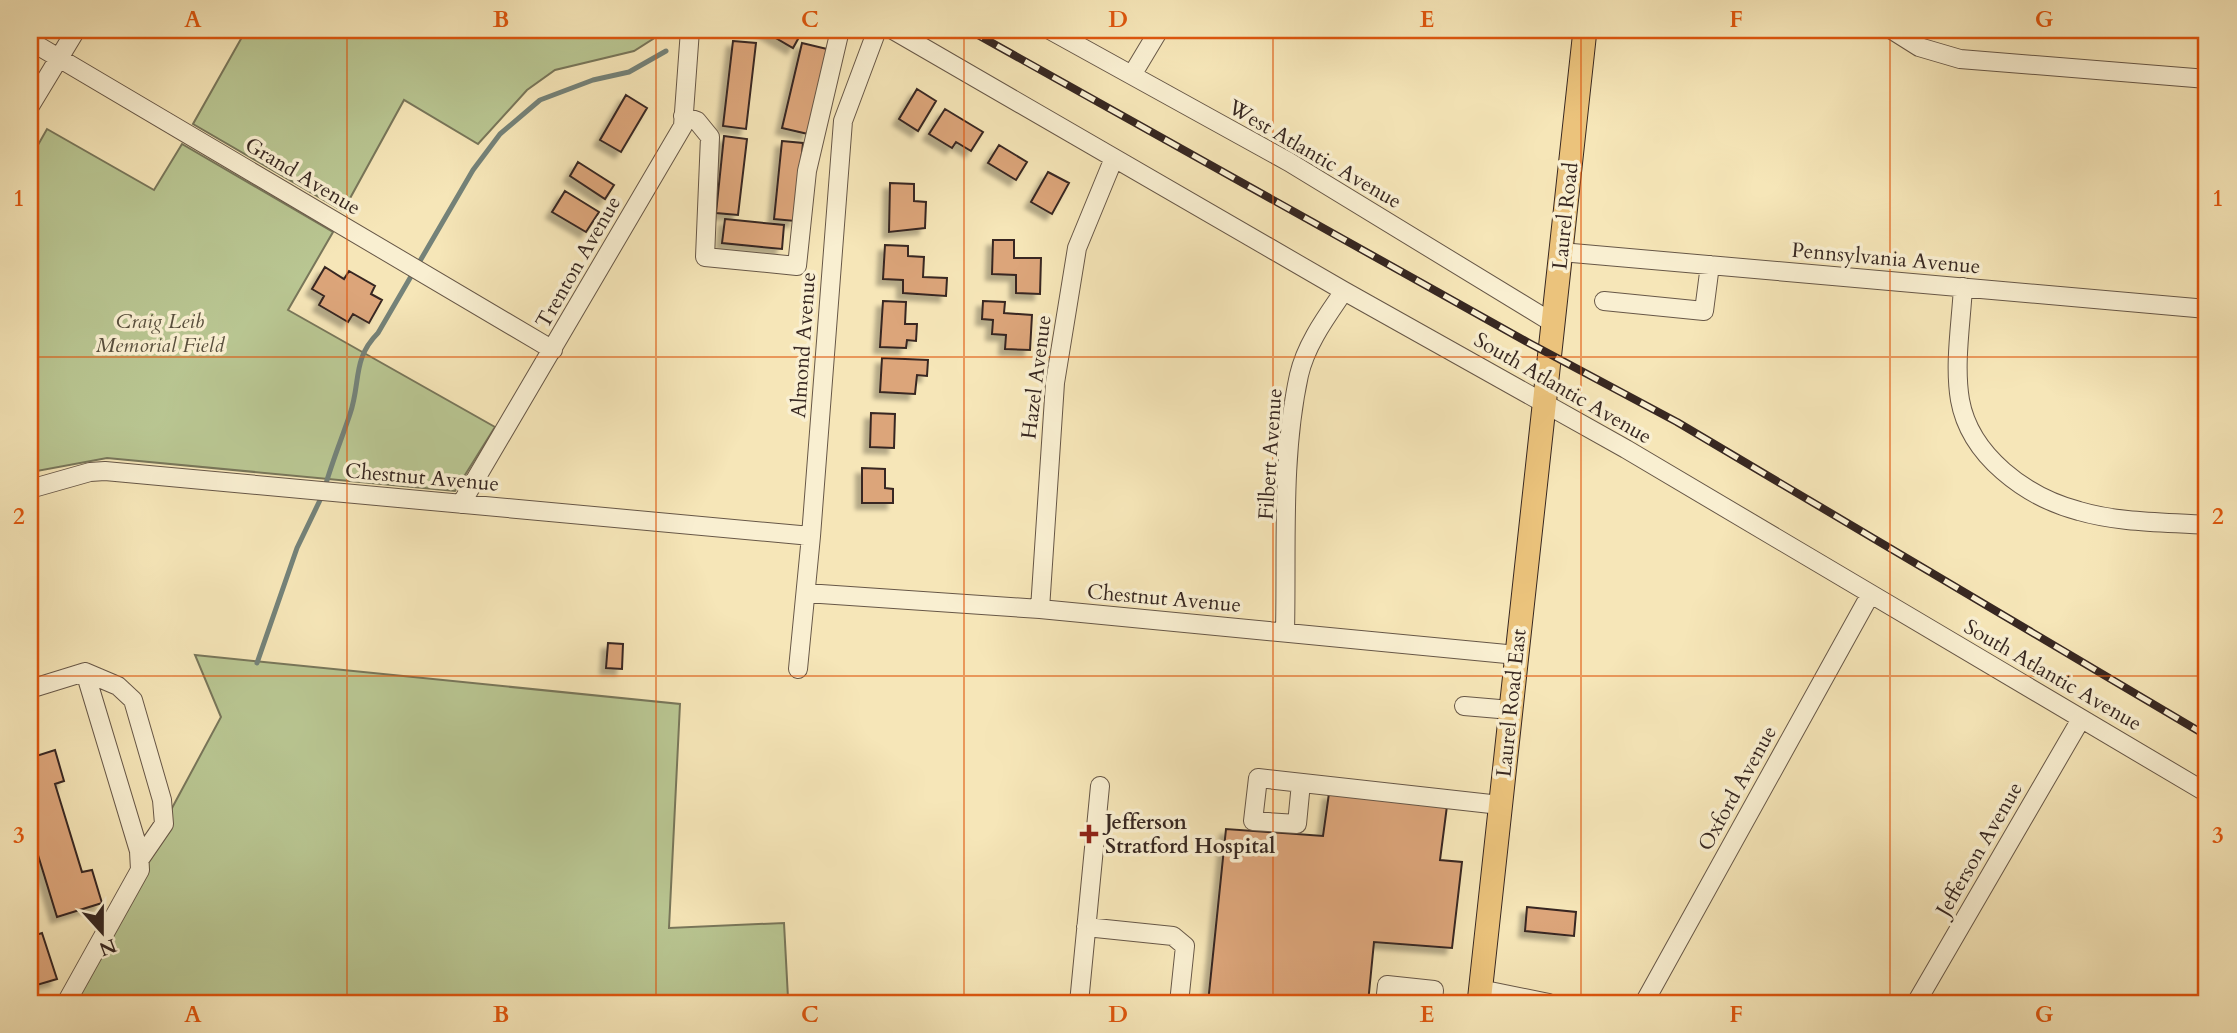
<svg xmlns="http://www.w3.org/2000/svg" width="2237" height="1033" font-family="Cardo,serif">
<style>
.green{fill:#b9c692;stroke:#78765a;stroke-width:2}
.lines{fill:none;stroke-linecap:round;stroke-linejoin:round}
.stream{stroke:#748279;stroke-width:5}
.building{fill:#dca57a;stroke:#372721;stroke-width:2;filter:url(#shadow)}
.minor-casing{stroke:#675747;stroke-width:20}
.major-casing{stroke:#372721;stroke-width:25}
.minor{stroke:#f9efd1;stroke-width:18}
.major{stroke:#ebc37c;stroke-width:23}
.rail-casing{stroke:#372721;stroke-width:8}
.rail{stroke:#f9efd1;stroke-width:5;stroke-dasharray:16;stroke-linecap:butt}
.grid{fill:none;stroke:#df560d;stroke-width:2;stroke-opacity:0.55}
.poi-dot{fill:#8f2418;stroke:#f9efd1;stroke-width:2.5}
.labels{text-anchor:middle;stroke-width:7;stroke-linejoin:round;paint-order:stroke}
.street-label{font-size:21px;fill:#372721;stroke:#f9efd1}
.park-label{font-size:21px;font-style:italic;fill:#584f3d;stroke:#f9efd1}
.poi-label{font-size:21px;font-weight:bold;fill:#372721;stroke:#f9efd1;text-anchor:start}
.neatline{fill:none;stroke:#df560d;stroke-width:2.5}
.grid-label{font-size:23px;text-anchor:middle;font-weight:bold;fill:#df560d}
</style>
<defs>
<filter id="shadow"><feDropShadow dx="-6" dy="6" stdDeviation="2" flood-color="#0004"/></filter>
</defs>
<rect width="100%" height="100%" fill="#f6e6b8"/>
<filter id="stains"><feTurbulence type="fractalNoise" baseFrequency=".00286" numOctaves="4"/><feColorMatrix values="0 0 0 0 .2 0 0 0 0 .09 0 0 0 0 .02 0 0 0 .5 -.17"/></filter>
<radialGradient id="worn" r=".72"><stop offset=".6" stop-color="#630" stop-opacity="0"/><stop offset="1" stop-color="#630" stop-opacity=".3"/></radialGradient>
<path class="green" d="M246 30H667L634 51 555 70 527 90 478 144 404 100 343 211 193 124Z
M47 129 154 190 182 144 333 232 288 310 495 427 455 491 107 458 37 471 30 466V159Z
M195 655 680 704 669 928 784 923 788 998 869 1003H67L221 717Z"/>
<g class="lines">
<path class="stream" d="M325 487C332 462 342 438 350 414 361 382 352 359 378 333L473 170 500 134 540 100 593 80 629 72 666 51
M257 663 297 548 322 496"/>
</g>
<path class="building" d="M762 30H803L793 48Z
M733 41 756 43 746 129 723 126Z
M802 43 827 49 808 134 782 128Z
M917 89 936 101 918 131 899 119Z
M626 95 647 108 621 152 600 140Z
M945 109 983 132 971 151 956 142 952 148 929 134Z
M724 136 747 139 738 215 716 213Z
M782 141 803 143 795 221 774 219Z
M999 145 1027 162 1016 180 988 163Z
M578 162 614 185 605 199 570 176Z
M1048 172 1069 183 1052 214 1031 202Z
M890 183 914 184V201L926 202 925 228 889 232Z
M565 191 599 212 586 232 552 212Z
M725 219 784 225 782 249 722 243Z
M993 240H1014V258H1041L1040 294 1016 293V275L992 274Z
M885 245 908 246V256L924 257 923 277 947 278 946 296 903 293V280L883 279Z
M325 267 344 279 349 271 375 286 371 294 382 300 369 323 353 314 348 322 319 305 324 296 312 289Z
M883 301 906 302 905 324H917L916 341 907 340 906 348 880 347Z
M983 301 1005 302 1004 313 1032 315 1030 350 1005 349 1006 335 992 334 993 320 982 319Z
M882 358 928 360 927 376 917 375 915 394 880 392Z
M871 413 895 414 894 448 870 447Z
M862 468 885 469V488L893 489V503H862Z
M608 643 623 644 622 669 606 668Z
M55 750 64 781 55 784 82 872 92 870 102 903 57 917 30 829V758Z
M1329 793 1447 806 1440 860 1462 862 1452 948 1374 942 1368 1003H1208L1226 829 1323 836Z
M1527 907 1576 912 1574 936 1525 931Z
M42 933 57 979 30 987V937Z"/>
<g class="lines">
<defs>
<path id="minor" d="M893 30 1344 291 1626 449 2207 793
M1050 30 1289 162 1553 323
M1892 30 1919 47 1960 59 2207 79
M30 41 553 350
M1132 75 1159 30
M30 106 76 30
M683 116 697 121 710 137 705 257 797 266 807 171 840 30
M1561 252 2207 309
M1963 287C1961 324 1954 364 1960 400 1970 456 2026 497 2079 511 2120 523 2165 522 2207 525
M1604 301 1704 311 1710 265
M30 489 90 472 105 471 811 536
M461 504 683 126 690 30
M806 593 1040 609 1517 655
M1040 609 1055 383 1077 248 1114 158
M1285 632C1287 548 1281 458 1299 375 1306 344 1327 316 1344 291
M798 669 811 536 843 121 877 30
M30 689 85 672 118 686 133 700 162 800 164 824 140 859
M1464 706 1511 710
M1301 783 1297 824 1253 821 1258 778 1500 805
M1086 927 1173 936 1185 946 1179 1003
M1480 989 1549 1003
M66 1003 140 870 139 851 85 672
M1079 1003 1100 786
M1385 1003 1387 985 1434 990 1433 1003
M1644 1003 1870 595
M1916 1003 2081 719"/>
<path id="major" d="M1479 1003 1585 30"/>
</defs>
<use href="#minor" class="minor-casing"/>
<use href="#major" class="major-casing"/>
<use href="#minor" class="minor"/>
<use href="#major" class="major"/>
<defs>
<path id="rail" d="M969 30 1529 343 1677 422 2207 736"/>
</defs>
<use href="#rail" class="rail-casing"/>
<use href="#rail" class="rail"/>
</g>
<path class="grid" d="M347 30V1003M656 30V1003M964 30V1003M1273 30V1003M1581 30V1003M1890 30V1003M30 357H2207M30 676H2207"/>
<path class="poi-dot" d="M1085.5 823.5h7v7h7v7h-7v7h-7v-7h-7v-7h7z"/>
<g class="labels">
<g class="street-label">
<text transform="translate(1315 154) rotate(30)" y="7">West Atlantic Avenue</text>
<text transform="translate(303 176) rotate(31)" y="7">Grand Avenue</text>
<text transform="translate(1565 216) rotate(-84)" y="7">Laurel Road</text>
<text transform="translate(1886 258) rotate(5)" y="7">Pennsylvania Avenue</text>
<text transform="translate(578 262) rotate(-60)" y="7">Trenton Avenue</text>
<text transform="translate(803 345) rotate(-86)" y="7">Almond Avenue</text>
<text transform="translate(1036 377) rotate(-83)" y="7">Hazel Avenue</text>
<text transform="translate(1563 388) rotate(30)" y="7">South Atlantic Avenue</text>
<text transform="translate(1270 454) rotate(-86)" y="7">Filbert Avenue</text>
<text transform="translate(422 477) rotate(5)" y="7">Chestnut Avenue</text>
<text transform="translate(1164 598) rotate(5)" y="7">Chestnut Avenue</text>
<text transform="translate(2053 675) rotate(30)" y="7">South Atlantic Avenue</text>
<text transform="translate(1511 703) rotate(-84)" y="7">Laurel Road East</text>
<text transform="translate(1737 788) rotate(-61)" y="7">Oxford Avenue</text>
<text transform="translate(1979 849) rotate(-60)" y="7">Jefferson Avenue</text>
</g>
<g class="park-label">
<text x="160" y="328">Craig Leib<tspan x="160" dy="24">Memorial Field</tspan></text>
</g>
<g class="poi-label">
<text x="1105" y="829">Jefferson<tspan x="1105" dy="24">Stratford Hospital</tspan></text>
</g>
</g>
<rect width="2237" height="1033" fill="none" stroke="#f6e6b8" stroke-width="77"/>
<g transform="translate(102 932) rotate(159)" stroke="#f9efd1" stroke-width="5" paint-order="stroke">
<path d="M0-5L12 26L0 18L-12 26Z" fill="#372721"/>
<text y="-10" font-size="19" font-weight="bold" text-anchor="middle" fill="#372721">N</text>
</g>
<rect x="38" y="38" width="2160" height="957" class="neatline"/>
<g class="grid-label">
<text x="193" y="27">A</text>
<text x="501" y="27">B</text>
<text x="810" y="27">C</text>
<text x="1118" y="27">D</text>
<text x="1427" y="27">E</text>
<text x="1736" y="27">F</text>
<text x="2044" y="27">G</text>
<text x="19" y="206">1</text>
<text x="2218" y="206">1</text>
<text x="19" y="524">2</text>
<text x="2218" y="524">2</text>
<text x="19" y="843">3</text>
<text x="2218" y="843">3</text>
<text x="193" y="1022">A</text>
<text x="501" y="1022">B</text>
<text x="810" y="1022">C</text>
<text x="1118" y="1022">D</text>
<text x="1427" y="1022">E</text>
<text x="1736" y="1022">F</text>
<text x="2044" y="1022">G</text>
</g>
<rect width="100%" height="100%" filter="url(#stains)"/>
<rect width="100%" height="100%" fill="url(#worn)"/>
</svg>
